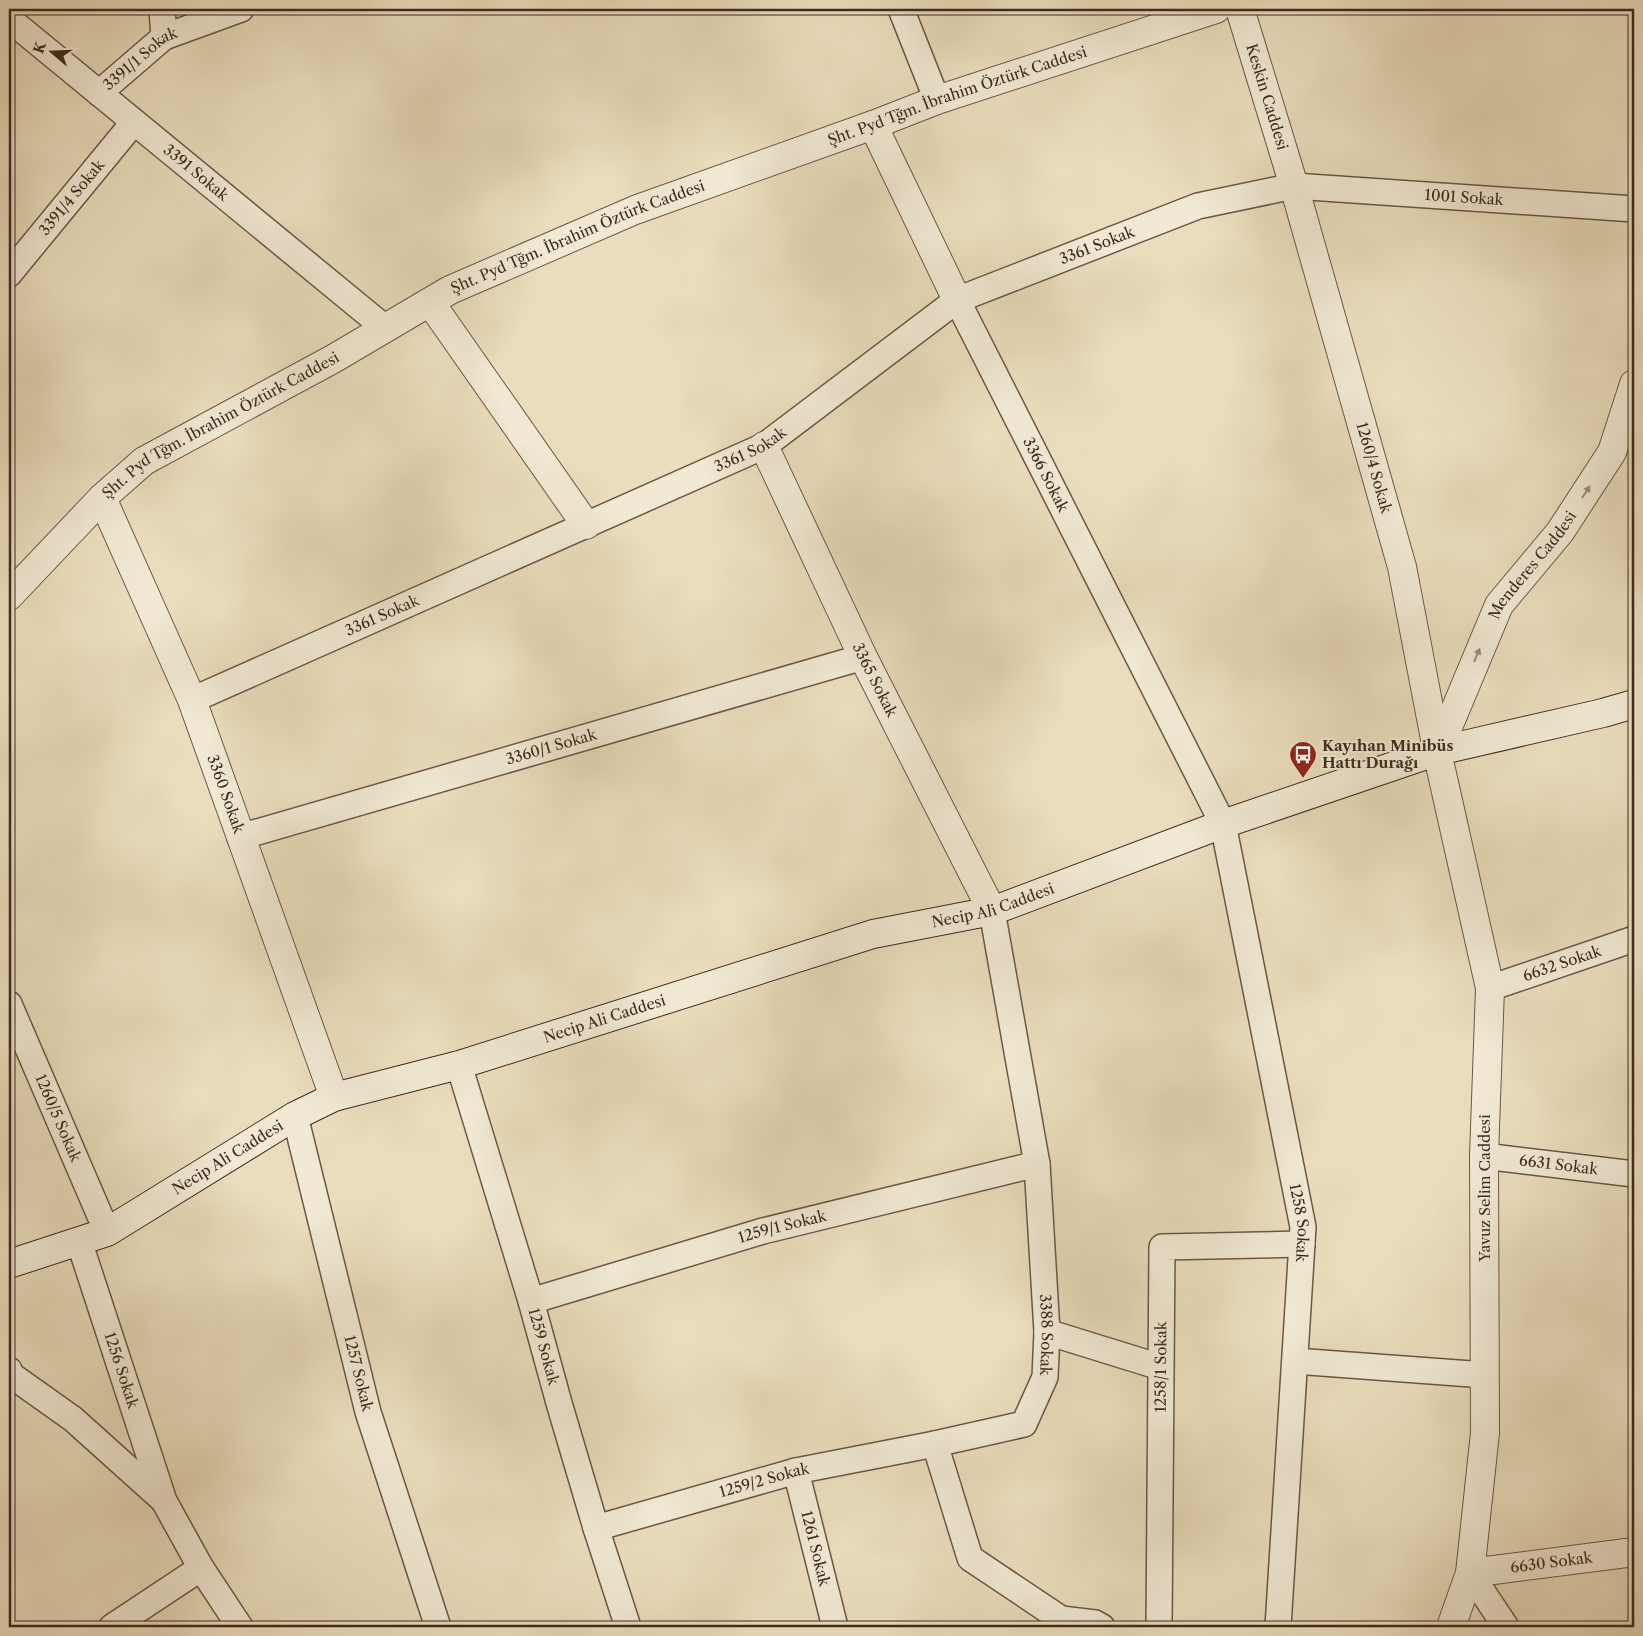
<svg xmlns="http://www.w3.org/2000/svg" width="1643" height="1636" font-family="'Libre Caslon Text',serif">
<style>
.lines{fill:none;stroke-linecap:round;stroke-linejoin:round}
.minor-casing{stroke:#6a5846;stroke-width:28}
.tertiary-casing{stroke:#6a5846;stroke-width:30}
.secondary-casing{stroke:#3f2b1f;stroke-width:30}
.minor{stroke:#f1e9d4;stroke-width:25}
.tertiary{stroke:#f1e9d4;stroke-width:28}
.secondary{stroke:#f1e9d4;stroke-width:28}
.oneway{fill:#988a7a}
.labels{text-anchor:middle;stroke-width:4;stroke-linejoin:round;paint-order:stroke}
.street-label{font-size:15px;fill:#3f2b1f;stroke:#f1e9d4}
.poi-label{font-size:15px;font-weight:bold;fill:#3f2b1f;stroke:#f1e9d4;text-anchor:start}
</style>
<rect width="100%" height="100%" fill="#eaddbd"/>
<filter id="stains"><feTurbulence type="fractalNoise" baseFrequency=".004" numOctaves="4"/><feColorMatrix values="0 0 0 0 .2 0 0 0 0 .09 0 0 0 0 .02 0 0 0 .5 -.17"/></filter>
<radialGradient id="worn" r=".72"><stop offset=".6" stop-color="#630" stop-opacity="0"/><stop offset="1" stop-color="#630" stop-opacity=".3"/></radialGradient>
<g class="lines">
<defs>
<g id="minor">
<path d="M162 9 164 37"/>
<path d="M901 9 937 100"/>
<path id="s1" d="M9 19 385 328"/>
<path id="s2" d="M99 93 164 37 241 9"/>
<path id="s3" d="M9 274 134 122"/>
<path id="s4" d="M957 300 1223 824 1303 1227 1278 1627"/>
<path id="s5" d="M192 700 764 446 957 300 1198 206 1294 186 1634 209"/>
<path id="s6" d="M240 837 863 657"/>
<path id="s7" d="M992 911 1037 1164 1047 1332 1045 1377 1024 1424 935 1444 970 1558 1061 1619 1095 1623 1102 1627"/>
<path id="s8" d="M1490 988 1634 939"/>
<path id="s9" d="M9 1004 107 1232"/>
<path id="s10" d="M459 1065 531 1301 559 1403 596 1528 628 1627"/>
<path id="s11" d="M295 1116 368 1412 438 1627"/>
<path id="s12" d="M1484 1156 1634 1174"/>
<path id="s13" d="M79 1241 164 1501 201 1568 240 1627"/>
<path id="s14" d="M531 1301 763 1231 1037 1164"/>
<path d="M1047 1332 1160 1367"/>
<path d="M1295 1361 1485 1375"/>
<path d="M9 1370 11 1375 73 1419 162 1499"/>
<path id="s15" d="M796 1471 835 1627"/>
<path id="s16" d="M596 1528 796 1471 935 1444"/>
<path d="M1470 1573 1506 1627"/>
<path d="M112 1627 201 1568"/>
<path id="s17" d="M1159 1627 1162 1247 1302 1244"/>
</g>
<g id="tertiary">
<path id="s18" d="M1240 9 1294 186 1402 567 1440 765 1490 988 1484 1156 1485 1433 1470 1573 1451 1627"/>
<path d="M873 125 957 300"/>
<path d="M430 302 586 525"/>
<path id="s19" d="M764 446 863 657 992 911"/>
<path id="s20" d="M102 498 192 700 334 1097"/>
<path id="s21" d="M9 596 102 498 144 461 333 359 450 290 635 210 873 125 937 100 1216 9"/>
<path id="s22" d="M1438 751 1499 605 1560 532 1612 452 1634 384"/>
<path id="s23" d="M1470 1573 1634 1552"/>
</g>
<g id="secondary">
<path id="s24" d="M9 1264 107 1232 295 1116 334 1097 459 1065 873 934 992 911 1223 824 1438 751 1603 713 1634 704"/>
</g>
</defs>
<use href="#minor" class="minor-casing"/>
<use href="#tertiary" class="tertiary-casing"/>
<use href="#secondary" class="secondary-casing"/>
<use href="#minor" class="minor"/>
<use href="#tertiary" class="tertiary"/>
<use href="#secondary" class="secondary"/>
</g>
<defs><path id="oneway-solid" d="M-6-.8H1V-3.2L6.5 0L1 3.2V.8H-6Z" transform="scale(1.25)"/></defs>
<g class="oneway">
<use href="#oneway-solid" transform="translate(1586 492) rotate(-57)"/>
<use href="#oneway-solid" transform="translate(1477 655) rotate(-67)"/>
</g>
<defs>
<symbol id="bus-pin" viewBox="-11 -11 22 30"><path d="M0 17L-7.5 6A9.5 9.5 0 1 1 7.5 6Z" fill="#8f2418" stroke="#f1e9d4"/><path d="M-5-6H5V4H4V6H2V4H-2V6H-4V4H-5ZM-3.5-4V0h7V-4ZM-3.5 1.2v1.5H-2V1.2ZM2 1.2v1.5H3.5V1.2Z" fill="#fff"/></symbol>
</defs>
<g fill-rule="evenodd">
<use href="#bus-pin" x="1287" y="739" width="32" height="43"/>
</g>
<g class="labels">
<g class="street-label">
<text dy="5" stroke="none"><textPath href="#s2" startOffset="54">3391/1 Sokak</textPath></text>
<text dy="5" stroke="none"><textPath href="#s21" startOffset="1085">Şht. Pyd Tğm. İbrahim Öztürk Caddesi</textPath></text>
<text dy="5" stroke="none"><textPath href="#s18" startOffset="92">Keskin Caddesi</textPath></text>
<text dy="5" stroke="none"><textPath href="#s1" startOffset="242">3391 Sokak</textPath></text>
<text dy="5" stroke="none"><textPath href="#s3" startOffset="99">3391/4 Sokak</textPath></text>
<text dy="5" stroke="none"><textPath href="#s5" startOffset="1395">1001 Sokak</textPath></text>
<text dy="5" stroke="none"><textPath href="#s21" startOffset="680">Şht. Pyd Tğm. İbrahim Öztürk Caddesi</textPath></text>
<text dy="5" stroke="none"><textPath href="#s5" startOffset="1018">3361 Sokak</textPath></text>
<text dy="5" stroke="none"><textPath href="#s21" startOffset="275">Şht. Pyd Tğm. İbrahim Öztürk Caddesi</textPath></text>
<text dy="5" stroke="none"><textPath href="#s5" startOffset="612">3361 Sokak</textPath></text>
<text dy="5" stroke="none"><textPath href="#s18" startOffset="478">1260/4 Sokak</textPath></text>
<text dy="5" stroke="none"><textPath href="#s4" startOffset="196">3366 Sokak</textPath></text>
<text dy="5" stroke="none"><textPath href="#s22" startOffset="210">Menderes Caddesi</textPath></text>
<text dy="5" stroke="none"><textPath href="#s5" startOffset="208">3361 Sokak</textPath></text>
<text dy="5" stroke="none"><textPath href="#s19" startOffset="259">3365 Sokak</textPath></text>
<text dy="5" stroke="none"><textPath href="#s6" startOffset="324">3360/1 Sokak</textPath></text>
<text dy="5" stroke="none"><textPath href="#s20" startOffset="321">3360 Sokak</textPath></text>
<text dy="5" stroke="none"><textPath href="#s24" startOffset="1054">Necip Ali Caddesi</textPath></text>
<text dy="5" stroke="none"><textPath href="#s8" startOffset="76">6632 Sokak</textPath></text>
<text dy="5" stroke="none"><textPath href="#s24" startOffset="649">Necip Ali Caddesi</textPath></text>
<text dy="5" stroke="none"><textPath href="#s9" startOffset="124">1260/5 Sokak</textPath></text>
<text dy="5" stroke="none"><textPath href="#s24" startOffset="245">Necip Ali Caddesi</textPath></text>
<text dy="5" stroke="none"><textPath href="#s12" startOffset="75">6631 Sokak</textPath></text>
<text transform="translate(1485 1188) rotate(-90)" y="5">Yavuz Selim Caddesi</text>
<text dy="5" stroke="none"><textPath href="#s4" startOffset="994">1258 Sokak</textPath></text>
<text dy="5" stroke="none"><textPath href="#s14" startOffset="262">1259/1 Sokak</textPath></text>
<text dy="5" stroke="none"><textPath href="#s7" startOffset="428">3388 Sokak</textPath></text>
<text dy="5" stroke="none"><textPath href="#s10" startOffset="294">1259 Sokak</textPath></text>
<text dy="5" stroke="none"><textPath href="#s17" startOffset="260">1258/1 Sokak</textPath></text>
<text dy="5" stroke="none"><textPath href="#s13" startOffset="136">1256 Sokak</textPath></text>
<text dy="5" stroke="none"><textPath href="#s11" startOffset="265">1257 Sokak</textPath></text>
<text dy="5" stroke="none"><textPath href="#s16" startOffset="175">1259/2 Sokak</textPath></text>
<text dy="5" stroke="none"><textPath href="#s15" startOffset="80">1261 Sokak</textPath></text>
<text dy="5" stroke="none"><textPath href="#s23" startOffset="82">6630 Sokak</textPath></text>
</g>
<g class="poi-label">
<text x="1322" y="751">Kayıhan Minibüs<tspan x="1322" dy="17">Hattı Durağı</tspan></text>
</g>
</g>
<rect width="1643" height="1636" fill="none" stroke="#eaddbd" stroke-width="30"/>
<rect x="10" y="10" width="1623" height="1616" fill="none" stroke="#3f2b1f" stroke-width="2.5"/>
<rect x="15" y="15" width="1613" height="1606" fill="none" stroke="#3f2b1f"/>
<g transform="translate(52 52) rotate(289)" stroke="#f1e9d4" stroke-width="4" paint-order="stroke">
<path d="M0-4L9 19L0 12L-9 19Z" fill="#3f2b1f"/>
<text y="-8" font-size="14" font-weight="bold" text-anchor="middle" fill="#3f2b1f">K</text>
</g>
<rect width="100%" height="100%" filter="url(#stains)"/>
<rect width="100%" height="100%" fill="url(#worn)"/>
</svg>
